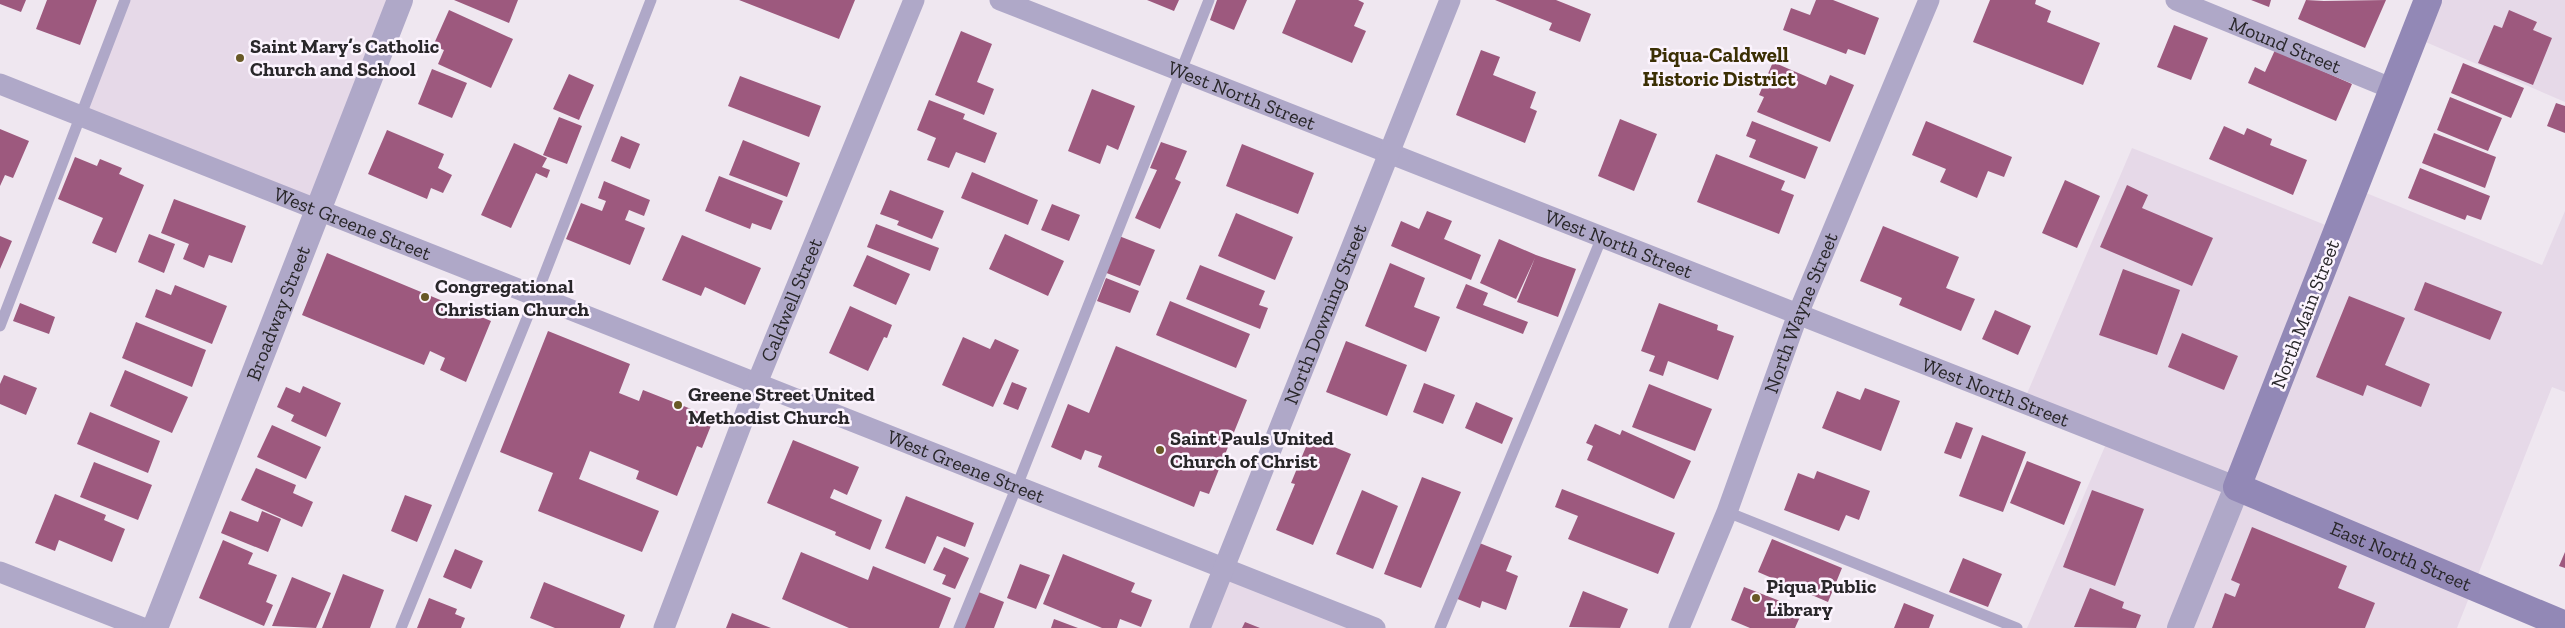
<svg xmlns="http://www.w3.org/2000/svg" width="2565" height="628" font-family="'Zilla Slab',serif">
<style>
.built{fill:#e6d9e8}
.building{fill:#9d597e}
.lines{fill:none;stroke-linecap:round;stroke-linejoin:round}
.service{stroke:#afa8c8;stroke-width:11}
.minor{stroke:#afa8c8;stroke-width:21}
.tertiary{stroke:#afa8c8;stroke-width:26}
.secondary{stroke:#9288b6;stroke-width:28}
.poi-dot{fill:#685926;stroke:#fcf4fe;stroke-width:2}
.labels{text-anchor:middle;stroke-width:5;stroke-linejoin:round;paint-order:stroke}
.street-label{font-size:20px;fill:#29272a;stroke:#fcf4fe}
.poi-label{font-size:20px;font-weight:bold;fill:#29272a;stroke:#fcf4fe;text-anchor:start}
.neighbourhood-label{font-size:21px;font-weight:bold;fill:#3b2f04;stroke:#fcf4fe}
</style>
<rect width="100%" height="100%" fill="#efe7f0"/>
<path class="built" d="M125 0H400L318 210 81 116Z
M2428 0H2565V102L2414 37Z
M2132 148 2338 230 2354 188 2542 265 2565 211V392L2552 387 2457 628H2027L2109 437 2023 403Z
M1224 568 1375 628H1200Z"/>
<path class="building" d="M0 0H26L21 12 0 4Z
M47 0H97L80 45 36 29Z
M454 0H518L509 23Z
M739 0H855L839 39Z
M1147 0H1179L1174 11Z
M1217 0H1247L1234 30 1210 20Z
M1296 0H1358L1364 3 1354 26 1366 31 1352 63 1282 33Z
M1495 0H1556L1591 14 1580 42 1549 30 1552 23Z
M1816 0H1833L1879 18 1865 55 1848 49 1846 54 1783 30 1791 8 1810 15Z
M1990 0H2036L2035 4 2051 11 2047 22 2100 43 2083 85 1973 42Z
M2251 0H2271L2269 7Z
M2306 0 2324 1 2386 0 2365 48 2298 19Z
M449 10 513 39 491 88 438 64 444 50 433 46Z
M2509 10 2537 22 2533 30 2552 38 2533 85 2478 63 2494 25 2502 28Z
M2174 25 2208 38 2191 80 2157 67Z
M961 31 992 44 977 82 994 89 984 115 935 95Z
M1481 50 1500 57 1493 75 1536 92 1530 108 1537 111 1525 143 1456 115Z
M2275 50 2352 84 2336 121 2248 83 2255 67 2265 72Z
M1773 62 1826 85 1830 75 1854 85 1830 142 1757 112 1764 97 1759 95Z
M2463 63 2524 88 2511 118 2451 93Z
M432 69 467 83 452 118 418 104Z
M569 74 594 85 579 120 553 109Z
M740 76 821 106 809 137 728 106Z
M1092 89 1135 106 1118 150 1107 145 1100 164 1068 151Z
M2450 97 2502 118 2488 151 2437 130Z
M929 100 965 114 963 119 997 133 985 163 956 152 949 168 927 160 936 138 917 130Z
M2556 103 2565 106V133L2547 126Z
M559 117 582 126 567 164 543 155Z
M1620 119 1657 134 1634 191 1598 176Z
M1752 121 1818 147 1805 179 1749 157 1756 140 1746 136Z
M1926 121 2012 157 2004 177 1988 171 1977 198 1940 182 1946 169 1912 155Z
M2224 126 2244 135 2247 128 2272 139 2270 145 2307 160 2293 195 2209 159Z
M0 129 29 141 13 178 5 175 0 186Z
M387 130 444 154 438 168 452 175 443 193 431 188 427 199 368 174Z
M2434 133 2496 157 2485 188 2422 163Z
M621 136 640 144 630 169 611 161Z
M743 140 800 163 787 197 729 175Z
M1161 142 1187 151 1175 179 1181 182 1160 229 1135 218 1157 170 1150 168Z
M514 143 547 158 542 167 550 170 547 178 536 173 511 228 481 215Z
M1242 144 1314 173 1298 214 1226 186Z
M1716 154 1785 181 1781 190 1794 195 1779 234 1697 202Z
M75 157 97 166 100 159 122 168 119 174 144 185 116 253 92 243 103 218 58 199Z
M2420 168 2490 196 2481 220 2467 215 2465 220 2408 198Z
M972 172 1038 200 1028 225 961 198Z
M719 176 783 201 771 230 752 223 750 229 705 211Z
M2065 180 2100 196 2077 248 2042 233Z
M604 181 650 200 644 216 629 210 625 220 645 228 630 265 566 239 581 203 602 211 606 201 598 198Z
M2127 185 2148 195 2142 208 2213 238 2192 286 2100 247Z
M890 190 944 211 932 239 897 225 899 221 880 214Z
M174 199 246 226 232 263 209 255 204 268 183 259 189 244 161 233Z
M1052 204 1080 215 1069 241 1041 230Z
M1427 211 1452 221 1444 239 1481 255 1471 280 1391 246 1401 221 1419 229Z
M1236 213 1293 237 1275 280 1218 256Z
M876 224 939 248 930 271 867 247Z
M1883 226 1959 257 1946 288 1975 299 1961 331 1899 305 1902 298 1860 281Z
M149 234 175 244 164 273 138 262Z
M1005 234 1064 261 1048 296 989 269Z
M682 235 761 268 745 305 705 287 701 296 662 280Z
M0 236 12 241 0 269Z
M1119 236 1155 250 1140 286 1104 272Z
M1499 239 1536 255 1576 269 1558 317 1517 302 1535 258 1516 299 1480 283Z
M327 253 491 321 466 382 440 370 445 358 430 351 424 365 302 315Z
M867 255 910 274 896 305 853 286Z
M1390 263 1425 278 1414 307 1440 317 1426 352 1365 326Z
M1200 265 1265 291 1259 305 1268 308 1260 329 1186 299Z
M2123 269 2180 290 2157 355 2099 335Z
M1106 278 1139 291 1130 313 1097 301Z
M2425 282 2502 312 2490 340 2414 310Z
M1466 284 1488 293 1483 305 1528 322 1523 334 1456 308Z
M175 285 227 306 212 344 145 317 156 289 171 295Z
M2349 296 2405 318 2385 365 2430 384 2421 407 2367 385 2363 396 2316 377Z
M1170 301 1250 334 1236 368 1156 335Z
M20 303 55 317 49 334 13 321Z
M1659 303 1718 325 1717 330 1734 336 1718 380 1668 361 1663 376 1649 371 1655 356 1641 351Z
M850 306 892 325 887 338 884 337 868 371 829 353Z
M1995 310 2031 326 2018 355 1982 339Z
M136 322 206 350 192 387 122 358Z
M548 331 630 364 619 393 639 401 643 390 714 418 702 448 697 446 677 496 636 479 639 471 590 451 579 479 659 511 642 552 538 511 553 473 500 452Z
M2182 333 2238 356 2224 390 2168 367Z
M963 337 990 349 995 339 1019 350 993 407 942 385Z
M1346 341 1407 365 1387 416 1326 392Z
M1116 346 1247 400 1209 494 1200 491 1194 507 1098 467 1102 456 1085 450 1081 460 1051 447 1068 404 1089 413Z
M125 370 188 397 172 433 110 406Z
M4 375 37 388 26 415 0 404V384Z
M1012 382 1027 388 1018 410 1003 404Z
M1424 383 1455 395 1443 424 1413 412Z
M1649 384 1712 409 1695 451 1632 427Z
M303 386 341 403 326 437 291 421 294 415 277 407 286 387 300 393Z
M1865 388 1900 401 1881 451 1822 428 1837 391 1860 400Z
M1476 402 1513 418 1502 444 1465 428Z
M90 412 160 441 148 473 77 444Z
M1956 422 1973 428 1961 459 1944 453Z
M1595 424 1620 435 1622 430 1691 461 1674 499 1587 460 1593 446 1586 443Z
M272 425 321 447 306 479 257 457Z
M1982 435 2026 452 2003 512 1959 496Z
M1310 437 1351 454 1313 545 1276 530 1295 484 1291 483Z
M793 440 859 467 847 495 834 489 830 498 882 520 870 550 835 535 836 532 767 503Z
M2027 461 2081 482 2064 525 2010 503Z
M94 462 152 485 138 520 80 497Z
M256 468 296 485 293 493 313 502 302 527 241 500Z
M1817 471 1870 491 1859 520 1846 515 1839 531 1784 510 1798 473 1814 479Z
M1422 477 1461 492 1421 588 1384 574Z
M1562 489 1675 533 1658 574 1568 539 1578 516 1555 507Z
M1362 490 1398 506 1373 569 1336 554Z
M2092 490 2144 509 2115 586 2063 567Z
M55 494 106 515 104 520 125 529 112 562 59 540 55 551 35 543Z
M405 495 432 505 417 542 391 531Z
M906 496 974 523 965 547 937 536 925 564 885 548Z
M230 511 258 522 262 511 281 519 268 552 221 533Z
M2252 527 2347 566 2338 588 2375 603 2365 628H2212L2225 593 2235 597 2240 584 2231 580Z
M1772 539 1842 568 1828 602 1758 572Z
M223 540 253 553 248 564 277 575 266 602 273 605 264 626 199 598Z
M1477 542 1512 556 1506 571 1518 576 1506 610 1482 601 1480 608 1455 598Z
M944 547 969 558 955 589 942 584 946 575 933 570Z
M455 549 483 561 471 589 443 577Z
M801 552 868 580 873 566 951 598 939 628H849L782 599Z
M2565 552V568L2559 566Z
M1063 554 1135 583 1131 592 1152 600 1141 627 1120 619 1117 628H1102L1043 604Z
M1963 558 2002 574 1988 607 1949 592Z
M1020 564 1050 575 1036 609 1007 598Z
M343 574 384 590 370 628H322Z
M292 577 331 593 316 628 272 626Z
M544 582 625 615 620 628H555L530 618Z
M1744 587 1803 610 1795 628H1750L1731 620Z
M2090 588 2124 602 2122 608 2141 615 2136 628 2074 627Z
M976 591 1004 602 994 628H964Z
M1583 591 1628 609 1620 628 1569 627Z
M429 598 457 609 455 614 465 618 461 628H417Z
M1904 603 1934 615 1929 628H1894Z
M732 613 771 628H726Z
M1054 619 1078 628H1051Z
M1245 622 1260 628H1242Z"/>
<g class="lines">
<path class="service" d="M0 326 125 0
M1727 512 2017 628
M401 628 536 296 651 0
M959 628 1017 486 1209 0
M1440 628 1602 237"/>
<g class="minor">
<path id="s1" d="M1000 0 2237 487"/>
<path id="s2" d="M2176 0 2393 89"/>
<path id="s3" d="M0 84 1375 628"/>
<path d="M0 572 143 628"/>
<path id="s4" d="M664 628 757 383 914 0"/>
<path id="s5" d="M1200 628 1450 0"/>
<path id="s6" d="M1679 628 1727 512 1798 314 1929 0"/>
</g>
<g class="tertiary">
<path id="s7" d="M155 628 400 0"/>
<path d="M2180 628 2237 487"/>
</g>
<path class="secondary" id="s8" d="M2428 0 2237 487 2565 625"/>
</g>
<g class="poi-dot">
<circle cx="240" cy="58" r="5"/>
<circle cx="425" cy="297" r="5"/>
<circle cx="678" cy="405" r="5"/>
<circle cx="1160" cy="450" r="5"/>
<circle cx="1756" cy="598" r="5"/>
</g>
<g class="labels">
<g class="street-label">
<text dy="7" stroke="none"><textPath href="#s2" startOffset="118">Mound Street</textPath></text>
<text dy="7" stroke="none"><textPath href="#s1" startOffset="260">West North Street</textPath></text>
<text dy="7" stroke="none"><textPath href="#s3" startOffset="379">West Greene Street</textPath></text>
<text dy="7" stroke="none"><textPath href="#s1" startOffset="665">West North Street</textPath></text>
<text dy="7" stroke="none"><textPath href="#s4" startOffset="352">Caldwell Street</textPath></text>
<text dy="7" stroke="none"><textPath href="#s6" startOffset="338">North Wayne Street</textPath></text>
<text dy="7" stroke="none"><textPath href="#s7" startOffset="338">Broadway Street</textPath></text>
<text dy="7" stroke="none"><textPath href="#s5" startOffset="338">North Downing Street</textPath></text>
<text transform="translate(2305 314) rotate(-69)" y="7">North Main Street</text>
<text dy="7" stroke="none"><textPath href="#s1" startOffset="1070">West North Street</textPath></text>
<text dy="7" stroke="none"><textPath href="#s3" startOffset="1039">West Greene Street</textPath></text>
<text dy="7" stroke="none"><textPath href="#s8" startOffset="701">East North Street</textPath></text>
</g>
<g class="poi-label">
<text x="250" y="53">Saint Mary’s Catholic<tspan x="250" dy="23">Church and School</tspan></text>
<text x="435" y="293">Congregational<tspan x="435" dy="23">Christian Church</tspan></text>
<text x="688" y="401">Greene Street United<tspan x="688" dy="23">Methodist Church</tspan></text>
<text x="1170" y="445">Saint Pauls United<tspan x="1170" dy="23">Church of Christ</tspan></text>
<text x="1766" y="593">Piqua Public<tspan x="1766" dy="23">Library</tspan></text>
</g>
<g class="neighbourhood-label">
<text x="1719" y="62">Piqua-Caldwell<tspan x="1719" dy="24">Historic District</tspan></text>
</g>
</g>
</svg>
